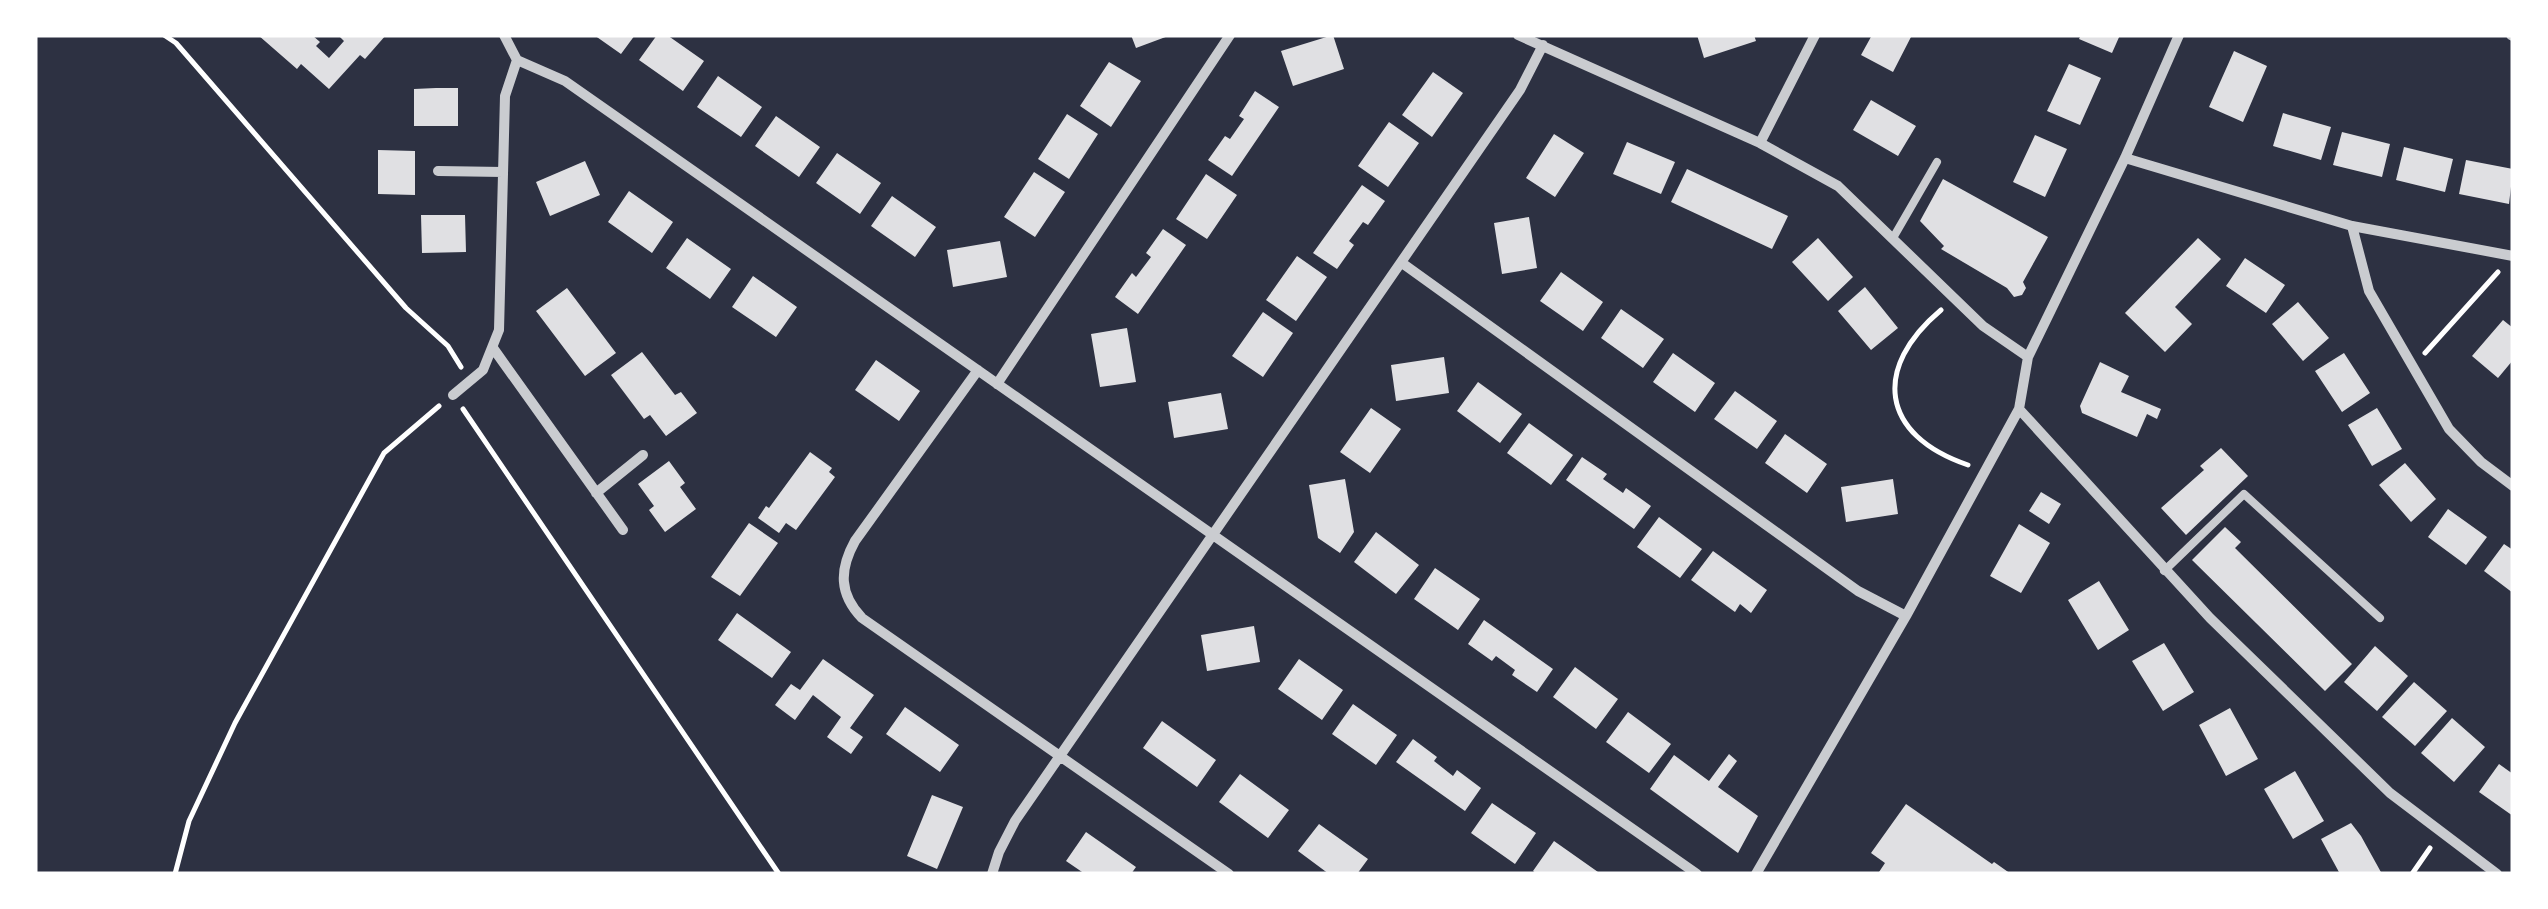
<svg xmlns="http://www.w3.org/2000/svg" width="2548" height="909" font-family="'PT Sans',sans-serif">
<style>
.building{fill:#e0e0e3}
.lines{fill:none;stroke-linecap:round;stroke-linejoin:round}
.path{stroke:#fff;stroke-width:5}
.service{stroke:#caccd0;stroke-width:8}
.minor{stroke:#caccd0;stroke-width:10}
</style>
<rect width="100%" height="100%" fill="#2d3142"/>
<path class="building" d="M258 35H312L320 42 316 46 329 58 344 41 338 35H386L365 59 360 55 329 89 301 64 297 69Z
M594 35H635L621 54Z
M657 35H667L704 61 683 91 639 60Z
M1131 35H1171L1136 48Z
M1333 35 1344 69 1293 86 1281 51Z
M1697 35H1754L1756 41 1704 58Z
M1872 35H1912L1893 72 1861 55Z
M2081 35H2120L2112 53 2079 39Z
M2234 51 2267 66 2243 122 2209 107Z
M1109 62 1141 81 1111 127 1080 106Z
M2069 64 2101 78 2080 125 2047 111Z
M1433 72 1463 93 1432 137 1402 115Z
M718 76 762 107 741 137 697 107Z
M436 88H458V126H414V89Z
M1255 91 1279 107 1232 176 1208 160 1225 136 1230 139 1244 119 1239 116Z
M1871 100 1916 126 1898 156 1853 130Z
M2283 113 2331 127 2321 160 2273 146Z
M1067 114 1098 134 1069 179 1038 159Z
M776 116 820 147 799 177 755 146Z
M1389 122 1419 143 1388 187 1358 166Z
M2342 132 2390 144 2382 177 2333 165Z
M1554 134 1584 153 1555 197 1526 178Z
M2035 135 2067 149 2045 197 2013 182Z
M1627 142 1675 162 1661 194 1613 174Z
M2404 147 2453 159 2445 192 2396 180Z
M378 150 415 151V195L378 194Z
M837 153 881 183 860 214 816 183Z
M2466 160 2513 169 2509 204 2459 194Z
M585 161 600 195 550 216 536 182Z
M1687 169 1788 216 1772 249 1671 202Z
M1034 172 1065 192 1035 237 1004 217Z
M1206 174 1237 195 1207 239 1176 219Z
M1943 179 2048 237 2023 282 2026 288 2022 295 2014 297 2007 288 1941 249 1944 246 1920 221Z
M1362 185 1385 201 1368 225 1363 222 1349 241 1354 245 1337 269 1313 253Z
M629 191 673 222 652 253 608 222Z
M892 196 936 227 915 257 871 226Z
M421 215H465L466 252 422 253Z
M1529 217 1537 268 1502 274 1494 223Z
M1163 229 1186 245 1138 314 1115 297 1132 273 1136 277 1151 257 1146 253Z
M687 238 731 269 710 299 666 268Z
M1818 238 1853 277 1828 301 1792 262Z
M2198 238 2221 259 2175 307 2192 324 2165 352 2125 313Z
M1000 241 1007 277 953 287 947 250Z
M1297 256 1327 277 1296 321 1266 300Z
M2245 258 2285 285 2266 313 2226 286Z
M1561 272 1603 302 1583 331 1540 301Z
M753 276 797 307 776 337 732 307Z
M1865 287 1898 328 1871 350 1838 311Z
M567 288 616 353 585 376 536 311Z
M2298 302 2329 338 2303 361 2272 324Z
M1621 309 1664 339 1643 368 1601 338Z
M1263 312 1293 333 1263 377 1232 356Z
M2503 320 2513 328V360L2498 378 2472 356Z
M1127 328 1136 382 1100 387 1091 334Z
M642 352 675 395 681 392 697 413 666 436 650 415 644 419 611 375Z
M1673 353 1715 383 1695 412 1653 382Z
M2344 353 2370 393 2342 412 2315 371Z
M1444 357 1449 393 1396 401 1391 365Z
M876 360 920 391 899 421 855 390Z
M2100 362 2129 376 2121 392 2161 409 2157 419 2147 414 2137 437 2082 413 2080 406Z
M1478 382 1522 414 1500 443 1457 411Z
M1735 391 1777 421 1757 449 1714 419Z
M1221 393 1228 429 1174 438 1168 402Z
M1371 408 1401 429 1370 473 1340 452Z
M2377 408 2402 449 2372 466 2348 425Z
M1529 423 1573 455 1551 485 1507 453Z
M1785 434 1827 464 1807 493 1765 463Z
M2221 448 2248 476 2186 535 2161 508 2204 470 2200 466Z
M810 452 832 468 829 472 835 477 796 530 786 523 779 533 758 518 766 506 769 508Z
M1582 457 1607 474 1603 479 1623 493 1626 488 1651 506 1634 529 1566 480Z
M669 461 685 483 680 487 696 509 665 532 649 510 654 506 638 484Z
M2405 463 2436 499 2411 522 2379 485Z
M1345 479 1354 532 1340 553 1318 538 1309 485Z
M1893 479 1898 514 1846 522 1841 487Z
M2041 492 2061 504 2049 524 2029 511Z
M2448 509 2487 537 2466 565 2428 537Z
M1659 517 1702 549 1680 578 1637 547Z
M749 523 778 543 740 596 711 577Z
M2019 524 2050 543 2021 593 1990 576Z
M2225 527 2241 542 2235 548 2352 664 2325 691 2192 560Z
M1376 532 1419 565 1396 594 1354 562Z
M2504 544 2513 550V593L2484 571Z
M1713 551 1767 590 1751 613 1740 604 1735 612 1691 580Z
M1435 568 1480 599 1458 630 1414 599Z
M2099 581 2129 630 2098 650 2068 600Z
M737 613 791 652 772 678 718 640Z
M1484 620 1553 669 1537 692 1512 675 1515 670 1496 656 1492 661 1468 644Z
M1254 626 1260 662 1207 671 1201 635Z
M2164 643 2194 692 2163 711 2132 661Z
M2375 646 2408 676 2377 711 2344 682Z
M823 659 874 695 850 728 863 737 851 754 827 737 841 717 813 695 795 720 775 705 791 684 800 690Z
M1299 659 1343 690 1322 720 1278 689Z
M1575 667 1618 699 1596 729 1553 697Z
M2414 682 2447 711 2415 746 2382 717Z
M1353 704 1397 735 1376 765 1332 734Z
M905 707 959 745 940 772 886 734Z
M2230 708 2258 759 2226 776 2199 725Z
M1628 712 1671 744 1649 773 1606 742Z
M2452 718 2485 747 2454 782 2421 753Z
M1162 721 1216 760 1197 787 1143 748Z
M1413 739 1437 757 1434 761 1453 776 1457 770 1481 788 1465 811 1396 762Z
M1729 754 1737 761 1718 787 1758 816 1738 853 1650 789 1674 755 1709 781Z
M2499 764 2513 774V816L2479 792Z
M2295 771 2324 821 2293 839 2264 789Z
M1240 774 1289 810 1268 838 1219 802Z
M932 795 963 807 937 869 907 856Z
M1492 803 1536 833 1515 864 1471 833Z
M1906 804 1992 864 1994 862 2011 874H1882L1879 872 1885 863 1871 853Z
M2351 823 2361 836 2382 874H2340L2321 839Z
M1319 824 1368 859 1357 874H1329L1298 851Z
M1086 832 1136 867 1131 874H1085L1066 861Z
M1554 841 1598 872 1596 874H1537L1533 871Z"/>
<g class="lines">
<path class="path" d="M164 35 176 43 406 308 448 346 461 367
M1941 310C1872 368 1880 435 1968 465
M2425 353 2498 272
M463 409 779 874
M175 874 189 821 235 723 384 453 439 406
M2412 874 2430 848"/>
<path class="service" d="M1893 238 1937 162
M2164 571 2244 494 2380 618"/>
<path class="minor" d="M1518 35 1760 143 1838 186 1983 326 2028 357
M2511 35 2513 36
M517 60 565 81 1697 874
M1760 143 1815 35
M2125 158 2352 226 2513 256
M438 171 503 172
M2352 226 2369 291 2449 429 2481 462 2513 486
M1402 263 1858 591 1906 616
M493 348 623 530
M978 370 855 541C839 570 839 594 862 618L1229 874
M997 384 1230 35
M453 395 483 370 499 330 505 96 517 60 504 35
M2019 409 2210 618 2390 793 2497 874
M596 493 643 455
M992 874 999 852 1015 821 1520 90 1543 45
M1756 874 1906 616 2019 409 2028 357 2125 158 2179 35"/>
</g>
<rect width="2548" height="909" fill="none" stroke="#ffffff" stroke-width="75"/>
</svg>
